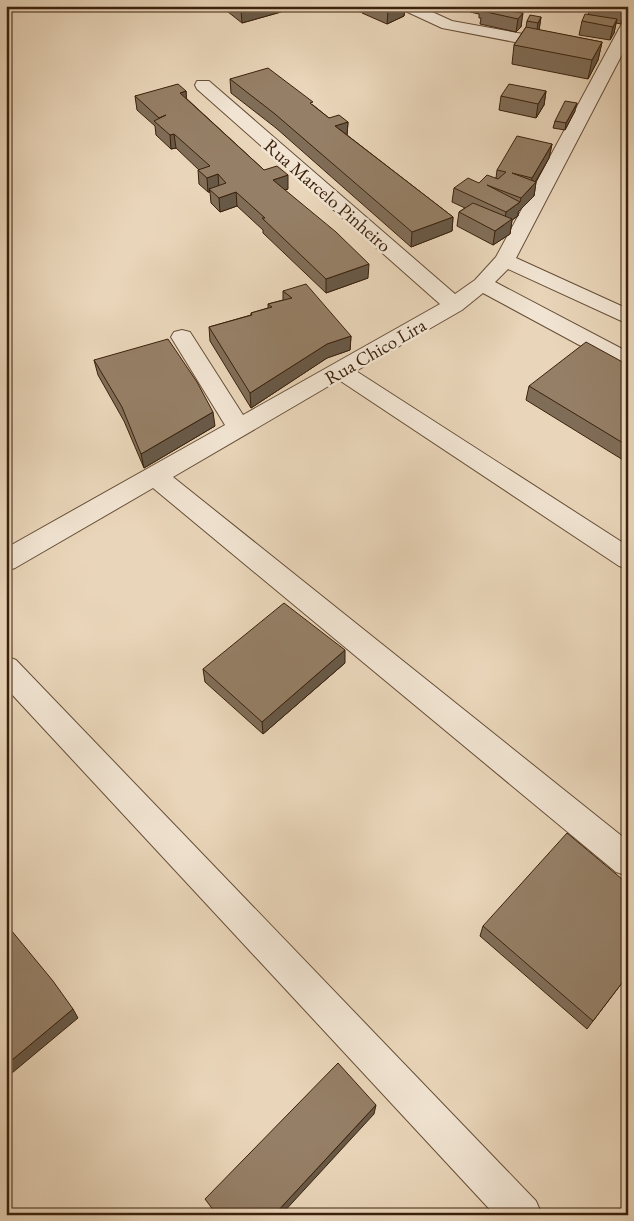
<svg xmlns="http://www.w3.org/2000/svg" width="634" height="1221" font-family="'EB Garamond',serif">
<style>
.lines{fill:none;stroke-linecap:round;stroke-linejoin:round}
.minor-casing{stroke:#664e37;stroke-width:2}
.minor{fill:#f1e4d2;fill-rule:evenodd}
.wall{fill:#806d58;stroke:#3b210c}
.shaded-wall{fill:#685947;stroke:#3b210c}
.building{fill:#957f66;stroke:#3b210c}
.labels{text-anchor:middle;stroke-width:5;stroke-linejoin:round;paint-order:stroke}
.far-street-label{font-size:19px;fill:#3b210c;stroke:#f1e4d2}
</style>
<rect width="100%" height="100%" fill="#e9d5b9"/>
<filter id="stains"><feTurbulence type="fractalNoise" baseFrequency=".004" numOctaves="4"/><feColorMatrix values="0 0 0 0 .2 0 0 0 0 .09 0 0 0 0 .02 0 0 0 .5 -.17"/></filter>
<radialGradient id="worn" r=".72"><stop offset=".6" stop-color="#630" stop-opacity="0"/><stop offset="1" stop-color="#630" stop-opacity=".3"/></radialGradient>
<g class="lines">
<defs>
<path id="minor" d="M399 6H419L452 21 556 40 562 42 564 45 562 48 556 50 442 28 401 9Z
M628 22V43L516 258 628 309V324L508 269 495 282 628 352V369L620 367 483 293 462 310 356 371 628 546V569L619 566 339 380 173 477 628 841V876L616 872 153 488 15 568 6 571V548L225 425 171 337 174 332 182 330 190 332 243 415 440 304 197 89 195 85 197 81H209L455 294 475 280 496 257 620 27 622 24Z
M6 656 16 660 536 1201 542 1215H495L6 688Z"/>
</defs>
<use href="#minor" class="minor-casing"/>
<use href="#minor" class="minor"/>
</g>
<path class="wall" d="M223 6H281V12L242 23 223 8Z
M346 6H405L404 16 387 24 362 13V11L360 12Z
M471 6H522L521 27 516 32 480 24 481 18H479V14L470 12Z
M590 6H628V13L621 24 616 23 614 33 610 40 579 35 582 21 588 15Z
M541 17 539 30 602 42 598 60 588 79 512 64 514 45 526 27 527 21Z
M230 79 313 105 329 118 348 122 347 135 453 217 452 231 411 247 276 128 231 93Z
M186 91V98L264 170 288 189 285 190 368 278 326 293 263 233V230L237 206 220 212 211 203 210 192H208L199 184 198 170H199L176 148 171 149 156 135 155 126 137 110 135 96Z
M546 91 544 105 536 118 499 110 501 96Z
M575 111 565 130 553 128 555 121Z
M552 144 549 158 536 182 534 196 518 212V216L512 220 510 234 493 245 457 226 459 212 465 208 452 202 454 188 479 183 496 178 497 170Z
M283 291 351 336 350 350 327 358 251 408 210 341 209 327 251 315V313L268 308V304L283 300Z
M94 360 215 426 144 468 124 421 98 375Z
M628 365V463L526 400 529 386Z
M345 663 263 734 205 682 203 669Z
M483 926 628 975 587 1029 480 936Z"/>
<path class="shaded-wall" d="M254 6H281V12L242 23 241 10Z
M360 6H362V11L360 12Z
M398 6H405L404 16 387 24 388 11Z
M518 6H522L521 13 513 12Z
M627 6H628V13L621 24 624 11Z
M523 13 521 27 516 32 518 19Z
M541 17 539 30 536 36 538 23Z
M617 19 614 33 610 40 613 27Z
M602 42 598 60 588 79 592 60Z
M186 91 187 105 180 93Z
M546 91 544 105 536 118 538 104Z
M577 103 575 111 565 130 566 123Z
M348 122 347 135 335 126Z
M174 134 176 148 171 149 170 135Z
M552 144 549 158 534 184 536 182 534 196 518 212V216L512 220 510 234 493 245 495 231 504 225 506 212 520 202 521 198 531 188 532 178Z
M218 174 219 189H209L210 192H208L207 178Z
M288 175V189L273 194V180Z
M236 192 237 206 220 212 219 198Z
M453 217 452 231 411 247 412 232Z
M369 264 368 278 326 293V279Z
M351 336 350 350 327 358 251 408 250 393 327 344Z
M213 412 215 426 144 468 141 454Z
M345 650V663L263 734 262 722Z
M73 1009 78 1018 6 1078V1065Z
M376 1105 374 1114 281 1215H274Z"/>
<path class="building" d="M236 6H254L241 10Z
M377 6H398L388 11Z
M486 6H518L513 12 523 13 518 19 482 11Z
M598 6H627L624 11Z
M585 14 617 19 613 27 582 21Z
M530 15 541 17 538 23 527 21Z
M526 27 602 42 592 60 514 45Z
M268 68 313 102 310 103 329 118 339 115 348 122 335 126 453 217 412 232 275 114 230 79Z
M178 84 186 91 180 93 264 170 277 166 288 175 273 180 336 232 369 264 326 279 262 218H265L236 192 219 198 209 189 226 183 218 174 207 178 198 170 210 166 174 134 170 135 154 121 166 115 159 118 135 96Z
M509 84 546 91 538 104 501 96Z
M565 101 577 103 566 123 555 121Z
M517 136 552 144 532 178 512 173 536 182 521 198 487 185 520 202 506 212 454 188 468 178 479 183 487 175 498 179 506 172 497 170Z
M473 203 512 219 495 231 459 212Z
M306 284 351 336 327 344 250 393 209 327 252 315 251 313 272 307 268 304 292 298 283 291Z
M168 339 197 382 213 412 141 454 122 407 94 360Z
M586 342 628 365V446L529 386Z
M284 603 345 650 262 722 203 669Z
M567 833 628 884V975L593 1021 483 926Z
M6 924 53 981 73 1009 6 1065Z
M338 1063 376 1105 274 1215H217L205 1199Z"/>
<g class="labels">
<g class="far-street-label">
<text transform="translate(328 195) rotate(41)" y="7">Rua Marcelo Pinheiro</text>
<text transform="translate(375 351) rotate(-30)" y="7">Rua Chico Lira</text>
</g>
</g>
<rect width="634" height="1221" fill="none" stroke="#e9d5b9" stroke-width="25"/>
<rect x="8" y="8" width="619" height="1206" fill="none" stroke="#3b210c" stroke-width="2.5"/>
<rect x="12" y="12" width="609" height="1196" fill="none" stroke="#3b210c"/>
<rect width="100%" height="100%" filter="url(#stains)"/>
<rect width="100%" height="100%" fill="url(#worn)"/>
</svg>
